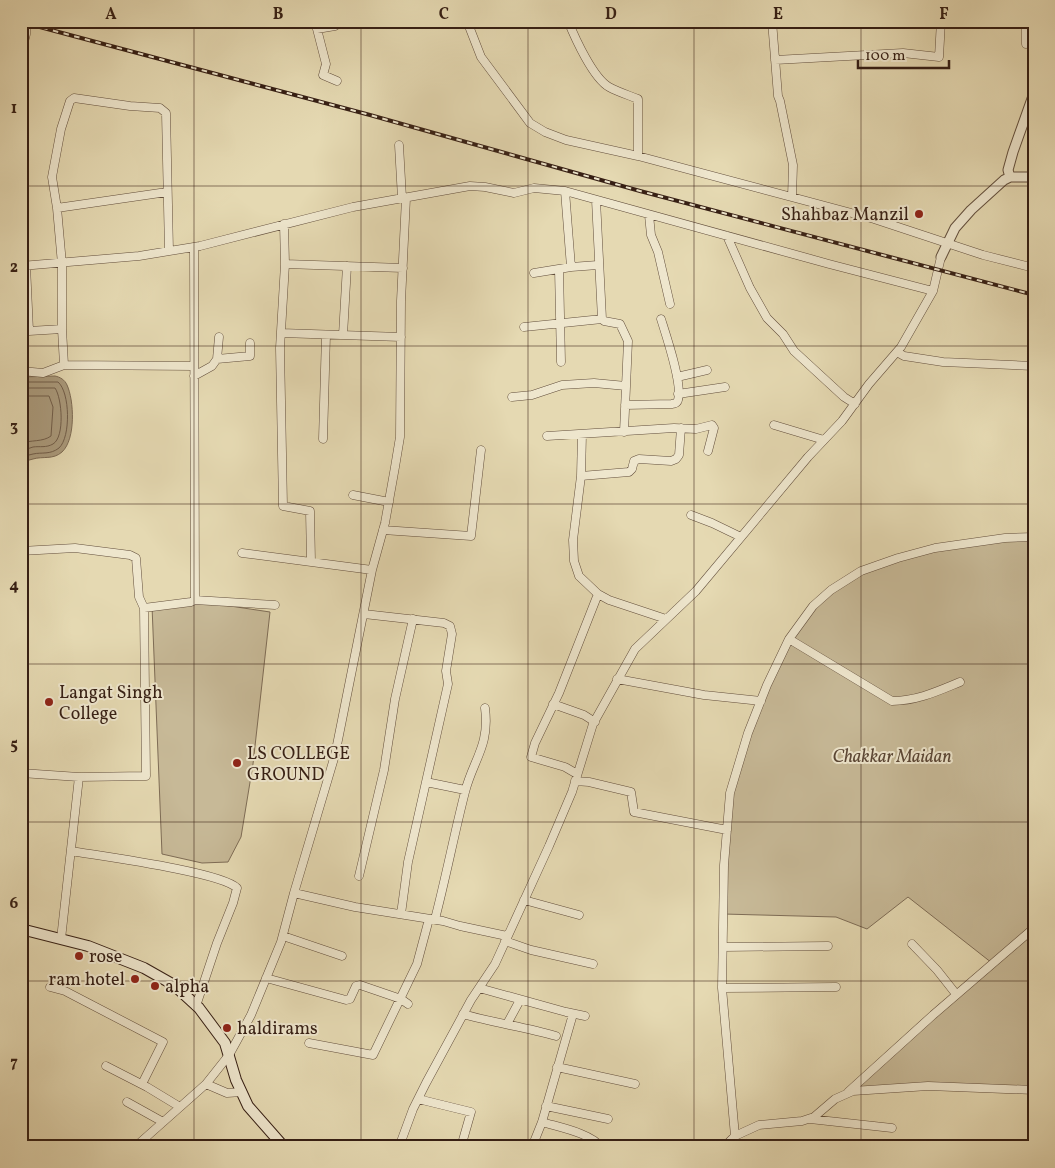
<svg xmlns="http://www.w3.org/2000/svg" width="1055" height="1168" font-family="Vollkorn,serif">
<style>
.green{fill:#c7b997;stroke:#7e6c56}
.water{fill:#aa9a7c;stroke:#7c6952}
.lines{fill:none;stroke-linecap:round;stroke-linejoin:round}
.shore{stroke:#705c48;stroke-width:1}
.minor-casing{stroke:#624e3c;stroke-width:9}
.tertiary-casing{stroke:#624e3c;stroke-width:11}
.secondary-casing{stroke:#361f14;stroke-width:12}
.minor{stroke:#eee6cd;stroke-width:8}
.tertiary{stroke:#eee6cd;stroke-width:9}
.secondary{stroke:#eee6cd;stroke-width:10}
.rail-casing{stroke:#361f14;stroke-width:4}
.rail{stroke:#eee6cd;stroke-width:2;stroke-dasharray:5.5;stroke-linecap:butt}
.grid{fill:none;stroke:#361f14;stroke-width:1;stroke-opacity:0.55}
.poi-dot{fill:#8f2418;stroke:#eee6cd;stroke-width:2}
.labels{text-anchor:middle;stroke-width:4;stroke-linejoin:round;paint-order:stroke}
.poi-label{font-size:18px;fill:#361f14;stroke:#eee6cd;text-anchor:start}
.park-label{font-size:18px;font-style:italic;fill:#5a4635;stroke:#eee6cd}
.neatline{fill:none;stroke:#361f14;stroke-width:2}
.grid-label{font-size:16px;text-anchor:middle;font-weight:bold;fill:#361f14}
</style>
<rect width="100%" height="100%" fill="#e5d9b2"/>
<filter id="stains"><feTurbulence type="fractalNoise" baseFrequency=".004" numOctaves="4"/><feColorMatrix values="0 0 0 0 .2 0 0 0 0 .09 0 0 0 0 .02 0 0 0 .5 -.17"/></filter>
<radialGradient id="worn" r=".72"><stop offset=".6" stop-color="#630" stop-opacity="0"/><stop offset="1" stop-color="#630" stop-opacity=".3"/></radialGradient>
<path class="green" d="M1034 537V1089L928 1086 853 1091 992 963 908 897 867 929 836 917 723 914 730 793 748 733 789 639 813 606 861 571 935 548Z
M210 603 270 612 253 764 241 837 228 862 202 863 162 854 152 606Z"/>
<path class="water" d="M55 376C60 377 65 380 67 385 74 400 76 439 62 452 53 460 43 456 33 459 28 460 26 462 21 462V377Z"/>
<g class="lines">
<path class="shore" d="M21 382H58C70 392 71 437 59 448 50 455 42 452 33 454 29 455 25 456 21 457
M21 388H55C62 398 65 437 53 444 46 448 40 446 33 447 29 448 25 450 21 451
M21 396H49L53 407 51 436C43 442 31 440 21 443"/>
<defs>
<path id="minor" d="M335 21V26L317 29 326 64 323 75 337 81
M467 21 481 57 530 123 545 132 566 140 638 156 874 219 983 255 1034 268
M568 21C575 38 593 78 609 87 618 92 628 95 638 99V156
M772 21 778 96 780 101 793 165 792 197
M1026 21V44
M21 53 26 34V21
M775 60 903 53 939 57 941 21
M399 145 402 198
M596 200 602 319 604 321 620 324 628 341 624 432
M57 208 167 192
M649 215 651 235 658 252 670 304
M284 224 285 264 280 348 283 506 310 511 311 562
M727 236 750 288 767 318 783 334 794 351 844 397 855 404
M285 264 403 268
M21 266 139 256 200 246 353 207 470 186 485 187 514 193 534 188 565 191 829 264 933 291
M26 266 29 331 62 329 64 365
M571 267 598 265
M559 269 561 362
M534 273 571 267 565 191
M524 327 602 319
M62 329V264L57 208 52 177 61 129 70 101 74 98 130 106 160 108 166 113 169 251
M281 333 401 337
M343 335 347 266
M897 352 904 356 943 362 1034 366
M217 359 219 337
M21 371 43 373 64 365 194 366
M194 376 212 366 217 359 250 356V343
M677 377 707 370
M678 394 725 387
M512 397 532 395 562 385 594 383 626 386
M625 405 672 404C675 403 677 404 678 400 683 385 666 335 661 319
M774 425 824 440
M582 434 581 476 573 540 574 561 579 576 598 594 609 600 666 619
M547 436 674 428 696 429 712 425 714 428 708 451
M323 439 326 335
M581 476 629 472 632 469 634 461 639 459 671 461 676 459 679 455 681 428
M353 495 389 502
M691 515 712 523 741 537
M383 530 471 536 481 450
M21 551 75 548 130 555 136 558 139 597 144 608 191 602 195 600 194 247
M242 553 372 570
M195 600 275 605
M364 614 444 623 450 626 452 634 446 671 448 684 408 862 401 914
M789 639 892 701C917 701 938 691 960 682
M617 679 704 695 761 701
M553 704 584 715 595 722
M21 773 79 777 146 776 144 608
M577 774 565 767 531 757 535 743 559 693 598 594
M575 781 589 782 631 792 634 812 727 830
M426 782 465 790
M71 851C100 856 221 872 237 888L233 903 217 943 196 1006
M359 876 384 770 395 699 413 619
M294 893 335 755 372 570 385 523 395 467 400 437 401 301 406 198
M524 900 579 915
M435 919C446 877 454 835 465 792 473 760 490 746 485 708
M283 936 342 956
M61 939 79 777
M505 941 531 950 593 964
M912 944 937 970 956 994
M723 947 828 946
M266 978 346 1000 350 999 356 986 360 985 401 999 408 1004
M50 987 65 991 163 1042 142 1084
M479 988 566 1012 585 1016
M722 988 836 987
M463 1014C494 1023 525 1027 556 1036
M21 1024 24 1003
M507 1024 520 1000
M309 1043 373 1055 417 964 429 919
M106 1066 147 1087 180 1107
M557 1067 635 1084
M206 1084 227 1093 242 1092
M848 1092 933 1015 1034 928
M418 1099 471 1112 461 1147
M127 1102 163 1122
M546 1106 608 1119
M810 1119 892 1128
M542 1122C558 1127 591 1133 601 1147
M735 1136 722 988 724 865 730 793 748 733 767 685 789 639 813 606 831 590 861 571 898 558 935 548 1005 538 1034 537
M135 1147 206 1084 229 1055 251 1015 281 942 294 893 355 907 443 921 460 926 507 936
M399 1147 413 1109 426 1083 471 1000 495 964 549 846 572 792 593 724 635 649 696 591 808 457 842 421 869 384 901 347 933 291 941 257
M532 1147 542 1122 573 1014
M724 1147 735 1136 759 1125 802 1121 814 1117 835 1099 853 1091 928 1086 1034 1090"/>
<path id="tertiary" d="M1010 177 1008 170 1013 152 1034 93
M941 257 955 228 971 210 1004 180 1010 177H1034"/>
<path id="secondary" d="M21 929 88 946 144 968 174 985 199 1008 225 1043 236 1080 248 1106 284 1147"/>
</defs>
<use href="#minor" class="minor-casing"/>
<use href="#tertiary" class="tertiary-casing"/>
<use href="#secondary" class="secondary-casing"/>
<use href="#minor" class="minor"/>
<use href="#tertiary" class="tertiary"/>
<use href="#secondary" class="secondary"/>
<defs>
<path id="rail" d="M21 22 370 115 640 191 1034 295"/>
</defs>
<use href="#rail" class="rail-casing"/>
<use href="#rail" class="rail"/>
</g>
<path class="grid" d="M194 21V1147M361 21V1147M528 21V1147M694 21V1147M861 21V1147M21 186H1034M21 346H1034M21 504H1034M21 664H1034M21 822H1034M21 981H1034"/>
<g class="poi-dot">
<circle cx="919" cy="214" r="5"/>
<circle cx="49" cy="702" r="5"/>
<circle cx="237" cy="763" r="5"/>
<circle cx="79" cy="956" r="5"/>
<circle cx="135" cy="979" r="5"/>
<circle cx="155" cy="986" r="5"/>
<circle cx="227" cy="1028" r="5"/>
</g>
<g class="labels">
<g class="poi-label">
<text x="909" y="220" text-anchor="end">Shahbaz Manzil</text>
<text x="59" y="698">Langat Singh<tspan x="59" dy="21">College</tspan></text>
<text x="247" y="759">LS COLLEGE<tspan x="247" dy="21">GROUND</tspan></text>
<text x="89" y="962">rose</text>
<text x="125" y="985" text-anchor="end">ram hotel</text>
<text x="165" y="992">alpha</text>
<text x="237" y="1034">haldirams</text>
</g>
<g class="park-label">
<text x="892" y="762">Chakkar Maidan</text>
</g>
</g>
<rect width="1055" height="1168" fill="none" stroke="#e5d9b2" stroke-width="55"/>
<path d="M858 60v8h91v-8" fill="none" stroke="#361f14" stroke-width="2.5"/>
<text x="865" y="60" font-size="15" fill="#361f14" stroke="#eee6cd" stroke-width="4" paint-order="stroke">100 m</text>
<rect x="28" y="28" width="1000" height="1112" class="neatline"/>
<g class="grid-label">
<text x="111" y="19">A</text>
<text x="278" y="19">B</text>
<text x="444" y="19">C</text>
<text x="611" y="19">D</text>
<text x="778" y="19">E</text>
<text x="944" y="19">F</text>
<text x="14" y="113">1</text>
<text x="14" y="272">2</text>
<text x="14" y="431">3</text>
<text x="14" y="590">4</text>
<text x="14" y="749">5</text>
<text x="14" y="908">6</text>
<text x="14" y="1067">7</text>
</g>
<rect width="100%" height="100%" filter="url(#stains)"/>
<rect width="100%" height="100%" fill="url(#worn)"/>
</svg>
